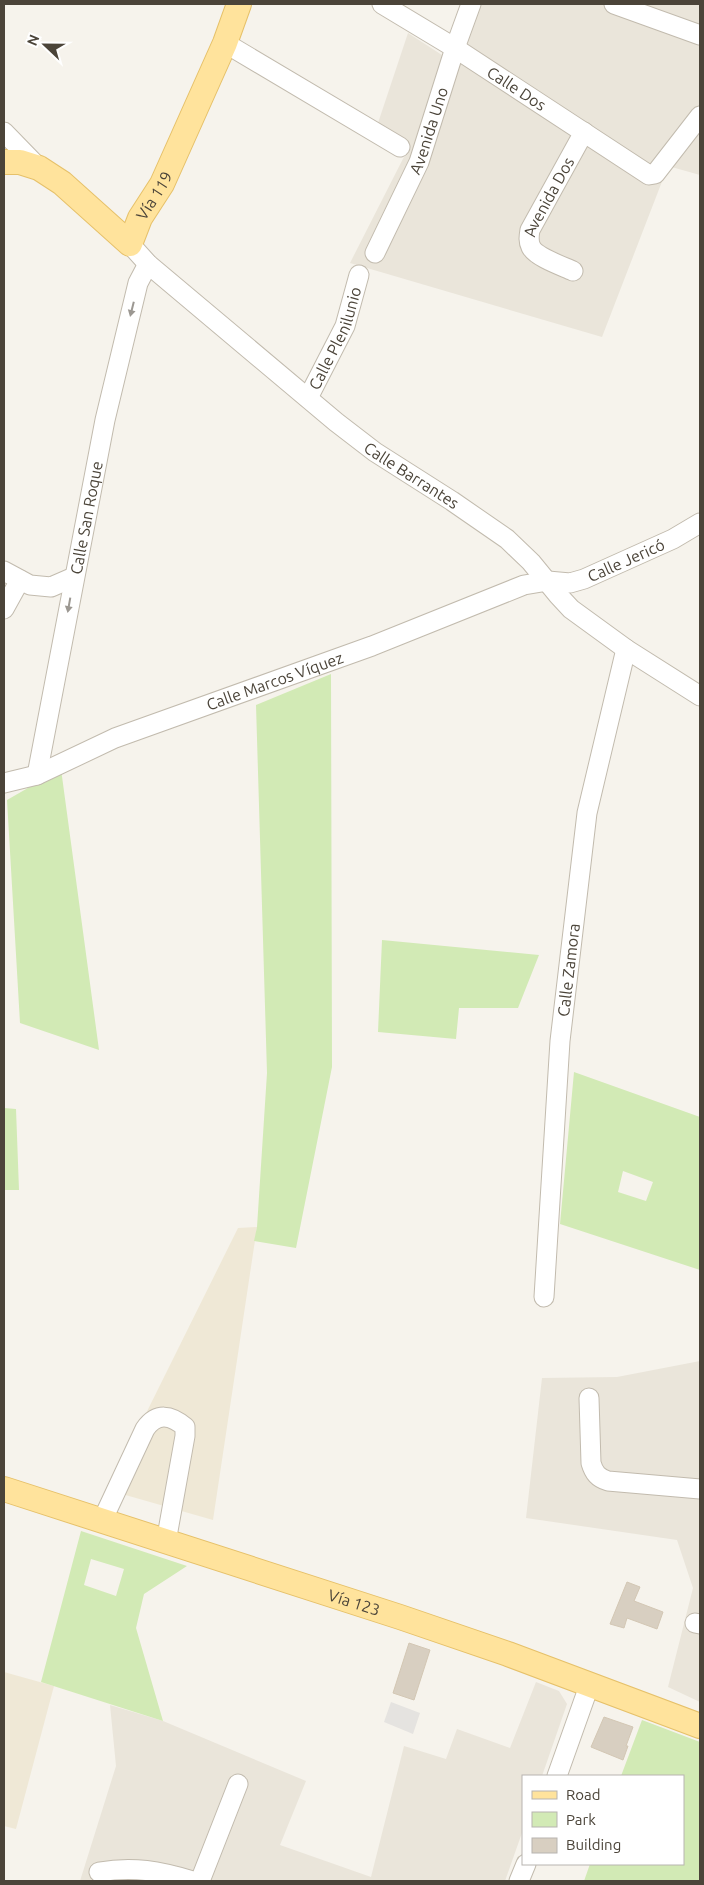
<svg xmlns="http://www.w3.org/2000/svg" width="704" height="1885" font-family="Ubuntu,sans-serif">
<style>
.residential{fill:#eae5da}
.education{fill:#efe8d6}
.green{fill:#d2eab5;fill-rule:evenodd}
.parking{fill:#e5e3e0}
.building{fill:#d8cfc1;stroke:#d3c7b4}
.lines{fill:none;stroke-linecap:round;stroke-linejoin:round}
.minor-casing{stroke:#c2bbae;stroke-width:21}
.major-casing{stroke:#e6c16a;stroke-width:26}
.minor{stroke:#fff;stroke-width:19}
.major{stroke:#ffe39c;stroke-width:24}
.oneway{fill:#9c9892}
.labels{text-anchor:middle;stroke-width:4;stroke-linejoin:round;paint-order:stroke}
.street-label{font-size:16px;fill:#4b4439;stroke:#fff}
</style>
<rect width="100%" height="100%" fill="#f6f3ec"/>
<path class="residential" d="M479 4H700V175L668 166 602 337 350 263 410 145 377 126 408 33 459 66Z
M700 1361V1702L668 1687 693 1588 677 1540 526 1518 542 1378 617 1377Z
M536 1682 559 1691 567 1704 542 1776H523V1830L505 1881H80L116 1766 110 1705 163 1721 306 1781 280 1845 371 1877 404 1746 446 1759 457 1729 510 1748Z"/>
<path class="education" d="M257 1227 213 1520 108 1490 238 1228Z
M4 1672 54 1686 16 1829 4 1826Z"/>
<path class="green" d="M331 674 332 1067 296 1248 254 1241 257 1227 267 1073 256 705Z
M61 769 99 1050 20 1023 7 800Z
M382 940 539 955 518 1008H459L456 1039 378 1032Z
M574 1072 700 1117V1270L560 1224ZM623 1171 653 1182 646 1201 618 1192Z
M4 1108 16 1109 19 1190H4Z
M81 1531 187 1566 144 1594 136 1628 163 1721 41 1682ZM91 1559 124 1569 116 1596 84 1585Z
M642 1720 700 1742V1881H584L590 1864H683V1776H621Z"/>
<path class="parking" d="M391 1702 420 1713 413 1734 384 1722Z"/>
<path class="building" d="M627 1582 640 1587 634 1601 663 1612 657 1629 627 1618 624 1628 610 1624Z
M409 1643 430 1650 414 1700 393 1693Z
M604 1717 633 1727 626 1746H628L623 1760 591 1747Z"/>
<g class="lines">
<defs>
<g id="minor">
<path id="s1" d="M382 4 455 48 649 175 655 174 700 116"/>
<path d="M614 4 700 35"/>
<path d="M225 43 400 147"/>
<path d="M4 132 39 168"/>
<path id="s2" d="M130 244 148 264 336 422 375 452 452 501 507 539 531 562 558 595 571 609 626 649 700 696"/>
<path id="s3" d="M375 253 419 162 455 48 471 4"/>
<path id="s4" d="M573 271C562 266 536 257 531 247 528 241 529 236 530 230L584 132"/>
<path id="s5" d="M308 398 345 326 359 275"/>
<path d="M4 571 30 585 51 587 74 577"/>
<path d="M4 609 20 580"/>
<path id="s6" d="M37 775 105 420 138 283 148 264"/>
<path id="s7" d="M4 783 37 775 115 738 372 646 524 585 548 581 570 583 584 579 673 539 700 523"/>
<path id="s8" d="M544 1297 560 1041 587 813 626 649"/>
<path d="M589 1398 591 1463C594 1473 598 1478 608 1481L700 1489"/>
<path d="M102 1521 145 1429C157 1412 171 1415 185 1427V1436L166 1542"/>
<path d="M695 1623 700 1624"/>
<path d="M557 1776 589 1686"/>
<path d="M99 1872C134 1866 159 1871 193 1881"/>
<path d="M200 1881 238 1784"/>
<path d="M519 1881 526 1864"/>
</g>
<g id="major">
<path id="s9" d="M4 162H20L39 168 62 183 130 244 140 218 162 184 225 43 239 4"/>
<path id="s10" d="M4 1489 400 1617 508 1654 700 1726"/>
</g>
</defs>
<use href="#minor" class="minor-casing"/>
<use href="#major" class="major-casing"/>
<use href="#minor" class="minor"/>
<use href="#major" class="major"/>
</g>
<defs><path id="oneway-solid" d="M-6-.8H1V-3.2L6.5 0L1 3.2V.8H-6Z" transform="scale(1.25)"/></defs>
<g class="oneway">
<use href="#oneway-solid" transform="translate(132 309) rotate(104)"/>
<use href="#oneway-solid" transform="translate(69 605) rotate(100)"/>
</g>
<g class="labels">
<g class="street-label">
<text dy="6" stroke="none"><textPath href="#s1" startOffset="159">Calle Dos</textPath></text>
<text dy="6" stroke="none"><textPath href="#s3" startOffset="134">Avenida Uno</textPath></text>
<text dy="6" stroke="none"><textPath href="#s9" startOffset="209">Vía 119</textPath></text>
<text dy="6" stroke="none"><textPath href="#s4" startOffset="104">Avenida Dos</textPath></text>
<text dy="6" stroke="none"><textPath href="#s5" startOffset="66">Calle Plenilunio</textPath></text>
<text dy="6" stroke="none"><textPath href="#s2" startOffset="365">Calle Barrantes</textPath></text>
<text dy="6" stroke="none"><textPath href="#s6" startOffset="262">Calle San Roque</textPath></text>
<text dy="6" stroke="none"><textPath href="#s7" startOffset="664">Calle Jericó</textPath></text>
<text dy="6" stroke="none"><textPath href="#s7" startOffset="290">Calle Marcos Víquez</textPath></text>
<text dy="6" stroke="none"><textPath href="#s8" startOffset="328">Calle Zamora</textPath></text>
<text dy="6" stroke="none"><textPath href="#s10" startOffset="368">Vía 123</textPath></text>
</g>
</g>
<rect width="704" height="1885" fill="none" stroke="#4b4439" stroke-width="10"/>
<rect x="522" y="1775" width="162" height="90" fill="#ffffff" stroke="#b7b4b0"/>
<rect x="532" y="1791" width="25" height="8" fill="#ffe39c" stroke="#b7b4b0"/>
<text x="566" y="1800" font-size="15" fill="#4b4439">Road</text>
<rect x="532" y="1812" width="25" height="15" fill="#d2eab5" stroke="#b7b4b0"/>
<text x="566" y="1825" font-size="15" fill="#4b4439">Park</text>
<rect x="532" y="1838" width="25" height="15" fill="#d8cfc1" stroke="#b7b4b0"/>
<text x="566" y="1850" font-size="15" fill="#4b4439">Building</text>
<g transform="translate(45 45) rotate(292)" stroke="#ffffff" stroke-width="4" paint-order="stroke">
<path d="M0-4L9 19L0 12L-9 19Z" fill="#4b4439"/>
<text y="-8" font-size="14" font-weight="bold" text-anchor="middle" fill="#4b4439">N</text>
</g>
</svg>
